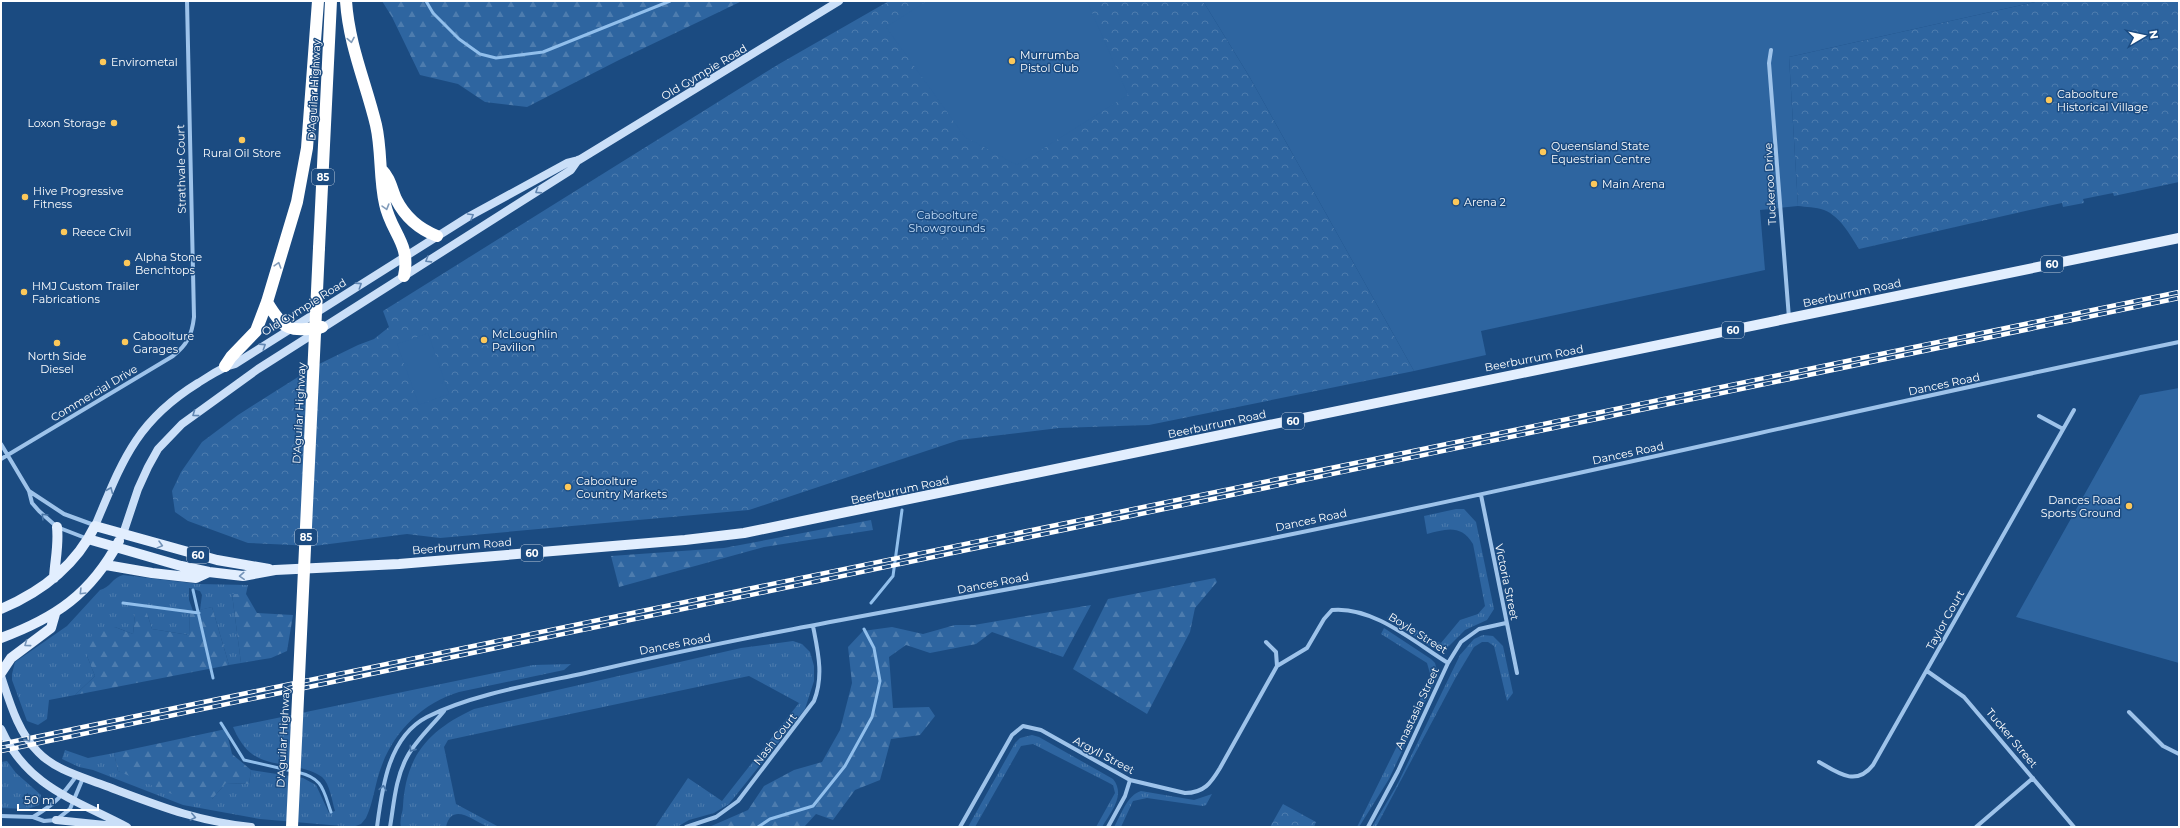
<svg xmlns="http://www.w3.org/2000/svg" width="2180" height="828" font-family="Montserrat,sans-serif">
<style>
.grass{fill:url(#grass-tufts)}
.forest{fill:url(#forest-firs)}
.park{fill:url(#park-crowns)}
.garden{fill:#2e65a0}
.lines{fill:none;stroke-linecap:round;stroke-linejoin:round}
.stream{stroke:#91bfec;stroke-width:3}
.street{stroke:#9ec3ea;stroke-width:4}
.secondary{stroke:#cadff8;stroke-width:8}
.primary{stroke:#e2eefe;stroke-width:10}
.highway{stroke:#fff;stroke-width:12}
.rail-casing{stroke:#fff;stroke-width:4.5}
.rail{stroke:#1b4b81;stroke-width:3;stroke-dasharray:9;stroke-linecap:butt}
.highway-bridge{stroke:#fff;stroke-width:12}
.oneway{stroke:#829cba}
.oneway2{stroke:#6186b1}
.oneway3{stroke:#4975a6}
.oneway4{stroke:#7594b9}
.poi-dot{fill:#fcc85a;stroke:#1b4b81;stroke-width:1.5}
.labels{text-anchor:middle;stroke-width:3;stroke-linejoin:round;paint-order:stroke}
.shield{fill:#1b4b81;stroke:#bbc9d9;stroke-width:1}
.shield-label{font-size:10px;font-weight:bold;fill:#fff}
.poi-label{font-size:11px;fill:#fff;stroke:#1b4b81;text-anchor:start}
.street-label{font-size:11px;fill:#fff;stroke:#1b4b81}
.park-label{font-size:11px;fill:#c3ddf8;stroke:#1b4b81}
</style>
<defs>
<pattern id="grass-tufts" width="24" height="20" patternUnits="userSpaceOnUse"><rect width="24" height="20" fill="#2e65a0"/><path d="M3 7l-1-3M5 7V3M7 7l1-3M15 17l-1-3M17 17v-4M19 17l1-3" fill="none" stroke="#4d7cae"/></pattern>
<pattern id="forest-firs" width="22" height="20" patternUnits="userSpaceOnUse"><rect width="22" height="20" fill="#2e65a0"/><path d="M5 1l3.5 6h-7zM16 11l3.5 6h-7z" fill="#4d7cae"/></pattern>
<pattern id="park-crowns" width="20" height="18" patternUnits="userSpaceOnUse"><rect width="20" height="18" fill="#2e65a0"/><path d="M2 6a3 3 0 1 1 6 0M12 15a3 3 0 1 1 6 0" fill="none" stroke="#4d7cae"/></pattern>
</defs>
<rect width="100%" height="100%" fill="#1b4b81"/>
<path class="grass" d="M1456 509H1464L1476 522 1494 609 1487 620 1465 630 1449 646 1444 649 1431 647 1387 618 1391 613 1434 641 1441 643 1460 620 1478 614 1485 606 1473 544C1461 524 1446 529 1427 534L1424 516Z
M123 575 199 584 248 585 246 594H232L241 663 229 665 212 607 200 610 202 595 200 591 189 588V600L193 611 190 612 189 635 152 629 147 613H135L133 634 115 627 87 656 95 676 75 695 49 700 47 719 38 725 27 721 12 680V674L15 662 67 626 100 590C110 588 113 577 123 575Z
M1384 628 1431 659 1435 663 1438 674 1389 779 1359 827H1357L1431 677 1427 663 1381 634Z
M1483 635 1493 636 1503 646 1513 693 1507 701 1494 646 1488 642H1482L1474 647 1456 677 1376 827H1372L1397 785 1460 655 1474 639Z
M793 641 802 644 810 652 814 666V681L805 709 729 804 714 813 689 820 677 827H655L688 778 722 801 799 703 749 676 448 740 444 747 456 804 499 827C494 827 489 828 486 826 472 820 452 802 446 827H401C399 819 403 813 403 806 406 755 429 730 474 709L741 648Z
M571 664 564 670 459 692C423 703 395 730 382 765 375 782 374 801 366 818L361 824 353 827 260 819 183 805 93 770 79 767 62 759 65 750 88 758 114 753 118 771 212 799 226 783 249 784 251 770 303 778 316 785 329 813 335 811C332 801 330 784 322 777 314 771 304 769 296 767 263 761 248 761 233 727L533 665Z
M1032 735 1039 737 1113 779C1126 795 1111 812 1102 827H1096L1115 793 1113 785 1033 744 1021 746 975 827H968L1015 743 1020 738Z
M7 761 16 773 41 795 39 805 28 809 1 808V762Z
M1141 791 1194 800 1212 794 1206 805 1203 806 1147 798 1133 801 1121 827H1114C1121 815 1127 795 1141 791Z"/>
<path class="forest" d="M382 1H742L619 60 527 107 485 102 458 84 420 75 392 17Z
M871 520 873 530 764 547 619 587 611 556 724 548Z
M1215 578 1217 582 1195 608 1190 632 1147 714 1073 669 1108 599Z
M232 594H246L257 613 293 615 287 651 271 658 241 663Z
M1091 605 1063 657 992 632 976 644 930 653 906 645 889 657 893 708 929 707 935 716 920 735 891 739 880 780 855 790 833 820 816 814 804 827H709L748 810 764 786 794 770 822 762 840 730 852 683 848 647 863 631 892 627 923 634 955 625H974Z
M212 607 229 665 75 695 95 676 87 656 92 634 115 627 133 634 135 613H147L152 629 189 635 190 612Z
M226 729 232 754 251 770 249 784 226 783 212 799 193 803 118 771 114 753Z"/>
<path class="park" d="M889 1H1203L1249 76 1414 371 1149 425 1059 428 959 440 749 510 440 538 407 534 314 546 248 543 188 521 175 512 172 491 181 472 202 442 238 415 317 365 358 345 374 339 389 327 383 311 779 64Z
M2040 1H2179V182L2114 196 2113 193 2083 199 2084 203 2063 207 2062 203 2043 207 1859 249C1850 235 1840 216 1824 210 1816 207 1806 207 1798 206L1789 57Z
M1283 804 1316 822 1314 827H1270Z"/>
<path class="garden" d="M927 1H1087L1128 95 1017 165 965 137 886 27Z
M1203 1H2040L1789 57 1798 206 1760 210 1765 270 1481 331 1486 355 1414 371 1249 76Z
M428 333 449 394 419 405 397 344Z
M2179 388V663L2016 617 2140 395Z"/>
<g class="lines">
<path class="stream" d="M426 1 433 13 459 39 480 54 496 58 543 52 670 1
M193 590 213 678
M123 603 199 613
M871 603 893 576 902 510
M221 723 244 760 292 771
M297 772C323 778 323 789 331 812
M758 827 770 819 813 806 845 766 872 717 880 681 874 648 864 629"/>
<path class="street" d="M1771 50 1769 63 1789 318
M2039 416 2063 429
M1 444 29 491 32 503 39 511 57 527 88 539
M1 459 173 356C187 345 192 335 194 317L187 1
M29 491 64 514 94 525
M1481 495 1517 673
M1277 666 1307 648 1324 619 1332 610C1373 606 1414 642 1448 663
M1927 671 1964 697 2074 827
M2129 712 2163 746 2179 754
M1819 762C1838 773 1856 787 1873 765L2074 410
M1 816 33 817 44 821 56 820 70 809 83 778
M33 817C55 804 62 796 77 775
M377 827C382 789 388 737 427 717 476 692 548 682 603 669 763 632 925 605 1085 575 1452 506 1814 418 2179 342
M390 827C394 804 395 779 407 757 416 740 432 726 444 711
M686 827 716 817 738 801 814 701C824 676 818 652 813 626
M960 827 1012 735 1023 726 1041 730 1130 780 1185 793C1204 793 1211 783 1220 768L1277 666 1276 652 1266 642
M1108 827 1125 796 1130 780
M1368 827 1398 771 1448 663 1461 642 1479 629 1506 623
M1976 827 2033 778"/>
<path class="secondary" d="M95 526C122 462 135 422 198 383 210 376 221 367 235 364L468 217 567 163 579 160 839 1
M123 534 138 489 148 467 158 449 182 424 258 369 571 170 578 160
M1 676C10 703 18 732 38 752 55 770 83 777 106 786 157 805 195 821 251 827
M1 729C27 787 74 799 127 827
M56 820 105 825 119 823"/>
<path class="primary" d="M88 539 181 566 209 572 243 576 275 570 399 564 685 540 744 533 2179 238
M106 565 152 573 196 578 209 572
M54 578C55 560 59 545 57 527
M1 609C41 592 76 565 95 526L217 560 269 569
M1 638C55 618 91 594 119 541
M1 673 11 658 51 628 55 614"/>
<path class="highway" d="M346 1C349 46 366 83 376 125 382 151 379 178 385 204 391 233 411 243 404 276
M381 169C390 178 391 187 396 199 405 217 419 229 437 236
M319 248 331 1
M267 302C284 331 290 332 322 327
M225 366 231 357 256 331 267 302 297 202 307 148 318 1"/>
<defs>
<path id="rail" d="M1 744 2179 292
M1 751 2179 298"/>
</defs>
<use href="#rail" class="rail-casing"/>
<use href="#rail" class="rail"/>
<path class="highway-bridge" d="M292 827 319 248"/>
</g>
<defs><path id="oneway-chevron" d="M-2-3.5L2.5 0L-2 3.5" fill="none" stroke-width="1.6" stroke-linecap="round" stroke-linejoin="round"/></defs>
<g class="oneway">
<use href="#oneway-chevron" transform="translate(351 40) rotate(80)"/>
<use href="#oneway-chevron" transform="translate(386 207) rotate(74)"/>
<use href="#oneway-chevron" transform="translate(278 265) rotate(-73)"/>
</g>
<g class="oneway2">
<use href="#oneway-chevron" transform="translate(538 191) rotate(147)"/>
<use href="#oneway-chevron" transform="translate(471 216) rotate(-30)"/>
<use href="#oneway-chevron" transform="translate(428 260) rotate(148)"/>
<use href="#oneway-chevron" transform="translate(359 285) rotate(-33)"/>
<use href="#oneway-chevron" transform="translate(263 346) rotate(-33)"/>
<use href="#oneway-chevron" transform="translate(195 414) rotate(144)"/>
<use href="#oneway-chevron" transform="translate(110 490) rotate(-67)"/>
<use href="#oneway-chevron" transform="translate(28 739) rotate(53)"/>
<use href="#oneway-chevron" transform="translate(193 817) rotate(13)"/>
</g>
<g class="oneway3">
<use href="#oneway-chevron" transform="translate(44 516) rotate(-135)"/>
<use href="#oneway-chevron" transform="translate(412 749) rotate(125)"/>
<use href="#oneway-chevron" transform="translate(383 788) rotate(-80)"/>
</g>
<g class="oneway4">
<use href="#oneway-chevron" transform="translate(160 545) rotate(15)"/>
<use href="#oneway-chevron" transform="translate(242 576) rotate(177)"/>
<use href="#oneway-chevron" transform="translate(82 592) rotate(135)"/>
<use href="#oneway-chevron" transform="translate(27 644) rotate(144)"/>
</g>
<g class="poi-dot">
<circle cx="1012" cy="61" r="4"/>
<circle cx="103" cy="62" r="4"/>
<circle cx="2049" cy="100" r="4"/>
<circle cx="114" cy="123" r="4"/>
<circle cx="242" cy="140" r="4"/>
<circle cx="1543" cy="152" r="4"/>
<circle cx="1594" cy="184" r="4"/>
<circle cx="25" cy="197" r="4"/>
<circle cx="1456" cy="202" r="4"/>
<circle cx="64" cy="232" r="4"/>
<circle cx="127" cy="263" r="4"/>
<circle cx="24" cy="292" r="4"/>
<circle cx="484" cy="340" r="4"/>
<circle cx="125" cy="342" r="4"/>
<circle cx="57" cy="343" r="4"/>
<circle cx="568" cy="487" r="4"/>
<circle cx="2129" cy="506" r="4"/>
</g>
<g class="labels">
<g class="shield">
<rect x="312" y="169" width="22" height="16" rx="3"/>
<rect x="2041" y="256" width="22" height="16" rx="3"/>
<rect x="1722" y="322" width="22" height="16" rx="3"/>
<rect x="1282" y="413" width="22" height="16" rx="3"/>
<rect x="295" y="529" width="22" height="16" rx="3"/>
<rect x="521" y="545" width="22" height="16" rx="3"/>
<rect x="187" y="547" width="22" height="16" rx="3"/>
</g>
<g class="shield-label">
<text x="323" y="181">85</text>
<text x="2052" y="268">60</text>
<text x="1733" y="334">60</text>
<text x="1293" y="425">60</text>
<text x="306" y="541">85</text>
<text x="532" y="557">60</text>
<text x="198" y="559">60</text>
</g>
<g class="poi-label">
<text x="1020" y="59">Murrumba<tspan x="1020" dy="13">Pistol Club</tspan></text>
<text x="111" y="66">Envirometal</text>
<text x="2057" y="98">Caboolture<tspan x="2057" dy="13">Historical Village</tspan></text>
<text x="106" y="127" text-anchor="end">Loxon Storage</text>
<text x="1551" y="150">Queensland State<tspan x="1551" dy="13">Equestrian Centre</tspan></text>
<text x="242" y="157" text-anchor="middle">Rural Oil Store</text>
<text x="1602" y="188">Main Arena</text>
<text x="33" y="195">Hive Progressive<tspan x="33" dy="13">Fitness</tspan></text>
<text x="1464" y="206">Arena 2</text>
<text x="72" y="236">Reece Civil</text>
<text x="135" y="261">Alpha Stone<tspan x="135" dy="13">Benchtops</tspan></text>
<text x="32" y="290">HMJ Custom Trailer<tspan x="32" dy="13">Fabrications</tspan></text>
<text x="492" y="338">McLoughlin<tspan x="492" dy="13">Pavilion</tspan></text>
<text x="133" y="340">Caboolture<tspan x="133" dy="13">Garages</tspan></text>
<text x="57" y="360" text-anchor="middle">North Side<tspan x="57" dy="13">Diesel</tspan></text>
<text x="576" y="485">Caboolture<tspan x="576" dy="13">Country Markets</tspan></text>
<text x="2121" y="504" text-anchor="end">Dances Road<tspan x="2121" dy="13">Sports Ground</tspan></text>
</g>
<g class="street-label">
<text transform="translate(704 72) rotate(-31)" y="4">Old Gympie Road</text>
<text transform="translate(314 90) rotate(-87)" y="4">D'Aguilar Highway</text>
<text transform="translate(181 169) rotate(-91)" y="4">Strathvale Court</text>
<text transform="translate(1770 184) rotate(-93)" y="4">Tuckeroo Drive</text>
<text transform="translate(1852 293) rotate(-12)" y="4">Beerburrum Road</text>
<text transform="translate(304 307) rotate(-32)" y="4">Old Gympie Road</text>
<text transform="translate(1534 358) rotate(-11)" y="4">Beerburrum Road</text>
<text transform="translate(1944 384) rotate(-12)" y="4">Dances Road</text>
<text transform="translate(94 393) rotate(-31)" y="4">Commercial Drive</text>
<text transform="translate(299 413) rotate(-87)" y="4">D'Aguilar Highway</text>
<text transform="translate(1217 424) rotate(-12)" y="4">Beerburrum Road</text>
<text transform="translate(1628 453) rotate(-12)" y="4">Dances Road</text>
<text transform="translate(900 490) rotate(-12)" y="4">Beerburrum Road</text>
<text transform="translate(1311 520) rotate(-12)" y="4">Dances Road</text>
<text transform="translate(462 546) rotate(-5)" y="4">Beerburrum Road</text>
<text transform="translate(1507 582) rotate(78)" y="4">Victoria Street</text>
<text transform="translate(993 583) rotate(-11)" y="4">Dances Road</text>
<text transform="translate(1945 620) rotate(-61)" y="4">Taylor Court</text>
<text transform="translate(1418 633) rotate(32)" y="4">Boyle Street</text>
<text transform="translate(675 644) rotate(-11)" y="4">Dances Road</text>
<text transform="translate(1417 708) rotate(-65)" y="4">Anastasia Street</text>
<text transform="translate(283 737) rotate(-87)" y="4">D'Aguilar Highway</text>
<text transform="translate(2012 738) rotate(50)" y="4">Tucker Street</text>
<text transform="translate(775 739) rotate(-52)" y="4">Nash Court</text>
<text transform="translate(1104 755) rotate(28)" y="4">Argyll Street</text>
</g>
<g class="park-label">
<text x="947" y="219">Caboolture<tspan x="947" dy="13">Showgrounds</tspan></text>
</g>
</g>
<rect width="2180" height="828" fill="none" stroke="#ffffff" stroke-width="4"/>
<g transform="translate(2144 36) rotate(81)" stroke="#1b4b81" stroke-width="3" paint-order="stroke">
<path d="M0-3L7 15L0 10L-7 15Z" fill="#ffffff"/>
<text y="-6" font-size="11" font-weight="bold" text-anchor="middle" fill="#ffffff">N</text>
</g>
<path d="M18 804v6h80v-6" fill="none" stroke="#ffffff" stroke-width="2"/>
<text x="24" y="804" font-size="12" fill="#ffffff" stroke="#1b4b81" stroke-width="3" paint-order="stroke">50 m</text>
</svg>
